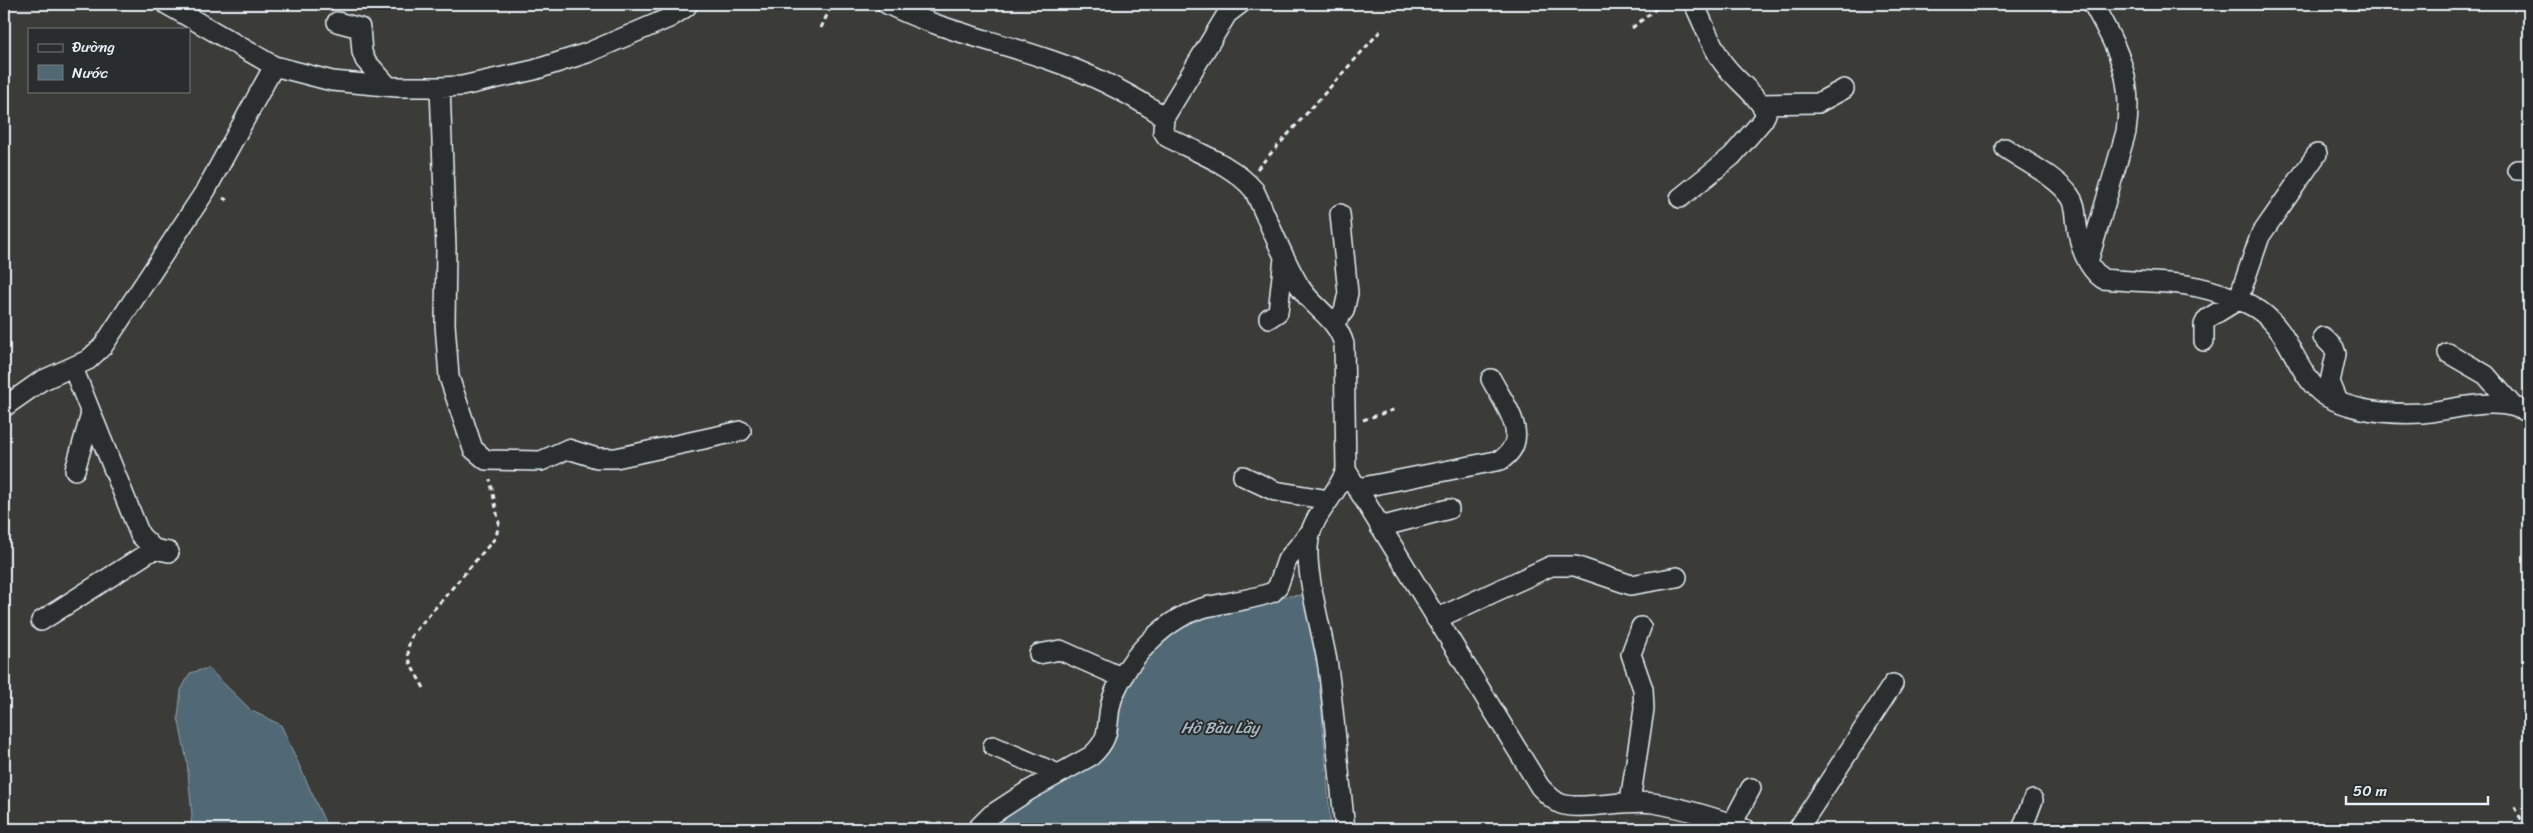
<svg xmlns="http://www.w3.org/2000/svg" width="2533" height="833" font-family="Sriracha,sans-serif">
<style>
.water{fill:#516875;stroke:#8d9fa9}
.lines{fill:none;stroke-linecap:round;stroke-linejoin:round}
.minor-casing{stroke:#e8f1f8;stroke-width:22}
.path{stroke:#e8f1f8;stroke-width:3;stroke-dasharray:5 4;stroke-linecap:butt}
.minor{stroke:#2a2d2e;stroke-width:19}
.labels{text-anchor:middle;stroke-width:4;stroke-linejoin:round;paint-order:stroke}
.water-label{font-size:16px;font-style:italic;fill:#acbac4;stroke:#2a2d2e}
</style>
<rect width="100%" height="100%" fill="#3b3b37"/>
<filter id="ink" filterUnits="userSpaceOnUse"><feTurbulence type="fractalNoise" baseFrequency=".02" numOctaves="2"/><feDisplacementMap in="SourceGraphic" scale="10" xChannelSelector="R" yChannelSelector="G"/><feConvolveMatrix kernelMatrix="1 2 1 2 8 2 1 2 1" color-interpolation-filters="sRGB"/></filter>
<g filter="url(#ink)">
<path class="water" d="M1305 595 1316 638 1331 829H989L1075 769 1117 719 1128 679 1180 621 1272 597Z
M208 668 252 711 281 725 328 829H190L192 816 187 762 178 717 181 690 190 673Z"/>
<g class="lines">
<defs>
<path id="minor" d="M166 4 274 66 332 81 397 87H440L462 86 534 70 587 53 669 18 686 7 688 4
M887 4C939 30 996 41 1050 60 1088 73 1123 90 1157 112L1164 118 1163 131 1167 137C1196 152 1232 164 1254 190 1269 222 1282 257 1300 287 1314 309 1336 317 1344 344L1346 470C1337 496 1314 512 1309 539 1303 570 1323 633 1328 667 1335 721 1339 775 1345 829
M337 22 360 28 362 52 365 60 388 86
M440 87 446 248 445 324 449 377 473 449 486 460 541 461 568 449 597 458H616L741 431
M1762 104 1818 103 1844 89
M1164 118 1227 14 1240 4
M2005 148C2024 161 2057 177 2070 196 2077 205 2075 215 2077 225 2079 245 2087 268 2103 279 2153 284 2184 278 2233 298 2242 301 2252 305 2260 311 2290 332 2295 369 2320 392 2330 401 2349 406 2362 409 2381 413 2403 414 2422 413 2453 410 2503 394 2529 414
M2517 170H2529
M1680 198 1732 156 1763 120 1766 114C1758 94 1733 79 1721 60 1710 43 1703 22 1694 4
M2088 262 2126 132C2134 77 2118 50 2093 4
M1269 318 1278 312 1284 258
M1334 323 1344 311 1348 293 1340 214
M2323 337 2334 348 2336 354 2330 382 2338 401
M2204 341V325L2207 319 2238 300 2260 236 2317 154
M2448 353 2486 375 2512 405
M73 368 140 535 154 549 169 552
M4 407 41 381 88 360 103 346 206 190 274 66
M75 470 91 414
M1346 470 1540 787C1546 793 1553 801 1561 804 1580 811 1627 799 1653 803 1679 807 1720 819 1745 829
M1243 476 1275 491 1329 500
M1358 488 1501 460C1533 438 1504 404 1491 379
M1380 527 1449 509
M1436 619 1551 566H1575L1631 585 1677 577
M41 621 154 549
M1039 654 1060 650 1123 678
M993 746 1058 774
M1630 801 1644 709 1643 689 1631 654 1641 627
M1732 824 1751 788
M977 829 991 815 1028 791 1091 756C1116 734 1103 719 1114 694 1129 657 1166 617 1206 607 1228 602 1252 600 1273 592L1278 586 1287 560 1311 531
M1798 829 1893 684
M2022 829 2033 800"/>
</defs>
<use href="#minor" class="minor-casing"/>
<path class="path" d="M821 28 832 4
M1632 28 1662 4
M1257 169 1383 28
M223 198 231 202
M1363 420 1396 409
M424 688C414 669 402 658 412 635L496 537 499 523 490 479
M2515 807 2526 829
M1629 829 1630 820"/>
<use href="#minor" class="minor"/>
</g>
</g>
<g class="labels">
<g class="water-label">
<text x="1220" y="733">Hồ Bầu Lầy</text>
</g>
</g>
<rect width="2533" height="833" fill="none" stroke="#2a2d2e" stroke-width="20"/>
<rect x="10" y="10" width="2513" height="813" fill="none" stroke="#e8f1f8" stroke-width="2" filter="url(#ink)"/>
<rect x="28" y="28" width="162" height="65" fill="#2a2d2e" stroke="#767b7f"/>
<rect x="38" y="44" width="25" height="8" fill="#2a2d2e" stroke="#767b7f"/>
<text x="72" y="52" font-size="15" fill="#e8f1f8">Đường</text>
<rect x="38" y="65" width="25" height="15" fill="#516875" stroke="#767b7f"/>
<text x="72" y="78" font-size="15" fill="#e8f1f8">Nước</text>
<path d="M2346 796v8h142v-8" fill="none" stroke="#e8f1f8" stroke-width="2.5"/>
<text x="2353" y="796" font-size="15" fill="#e8f1f8" stroke="#2a2d2e" stroke-width="4" paint-order="stroke">50 m</text>
</svg>
